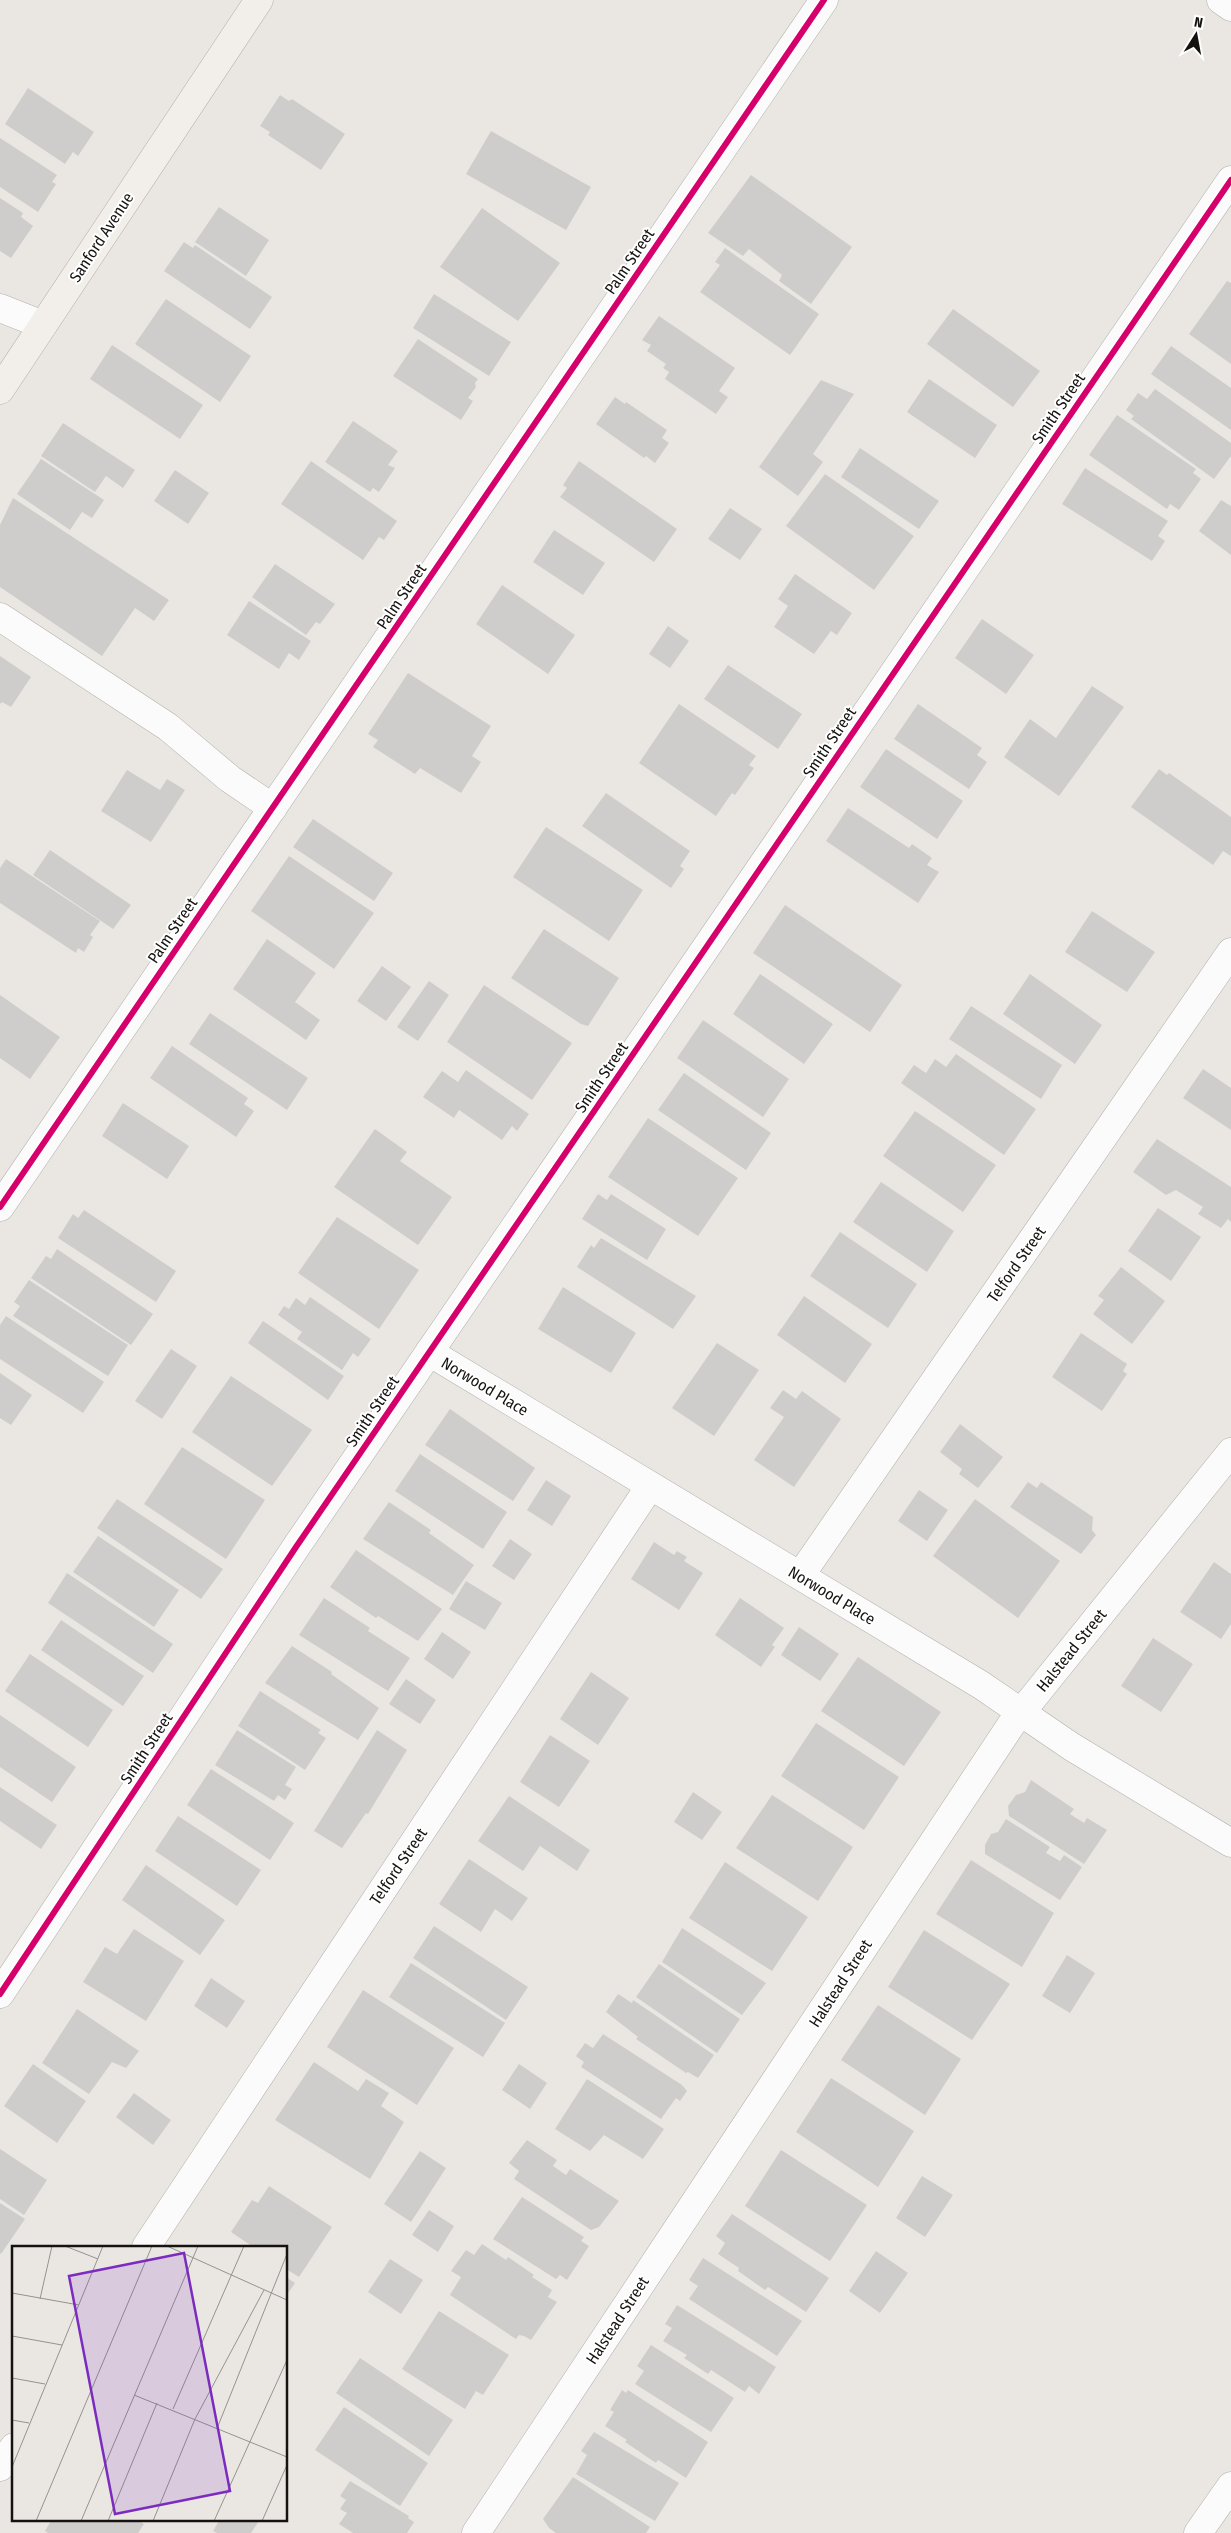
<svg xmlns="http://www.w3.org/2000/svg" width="1231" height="2533" font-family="'Fira Sans Condensed',sans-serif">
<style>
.building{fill:#cfcdcb}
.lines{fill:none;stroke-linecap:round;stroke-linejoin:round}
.minor-casing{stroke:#b1afac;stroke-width:29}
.major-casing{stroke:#b8afa6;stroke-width:29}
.minor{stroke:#fcfbfb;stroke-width:28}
.major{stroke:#f2efea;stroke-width:28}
.cycleway-casing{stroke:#fff;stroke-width:9}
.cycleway{stroke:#d6006c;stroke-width:6}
.labels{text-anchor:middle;stroke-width:4;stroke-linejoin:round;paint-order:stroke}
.street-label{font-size:16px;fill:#151310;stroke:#fff}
.inset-road{fill:none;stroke:#95928f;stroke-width:1}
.view{fill:#7b2cbf;fill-opacity:0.15;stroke:#7b2cbf;stroke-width:2.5}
.inset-edge{fill:none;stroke:#151310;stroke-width:2.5}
</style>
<rect width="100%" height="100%" fill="#eae7e3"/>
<path class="building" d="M28 88 94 132 78 156 73 152 65 164 5 124Z
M280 95 289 101 292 99 345 134 321 170 268 135 270 132 260 126Z
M491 131 591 187 566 230 466 174Z
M0 138 57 175 52 182 56 184 38 212 0 187Z
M751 175 852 247 811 304 779 281 782 275 749 249 743 256 708 233Z
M0 198 23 213 21 217 33 226 11 258 0 251Z
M219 207 269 240 246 276 195 242Z
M482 208 560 263 518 321 440 267Z
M184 242 193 248 195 245 272 297 250 329 164 271Z
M725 248 819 314 790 355 700 292 720 265 715 262Z
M1227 281 1231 283V364L1189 334Z
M434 294 511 342 489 376 413 328Z
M166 299 251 356 220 402 135 344Z
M953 309 1040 371 1013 407 927 344Z
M659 316 735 368 719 391 728 397 716 414 665 379 669 372 663 368 666 364 647 351 651 345 642 340Z
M418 339 478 379 475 383 476 387 468 398 473 401 461 420 393 376Z
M112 345 203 405 180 439 90 379Z
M1171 346 1231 388V430L1151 374Z
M929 379 997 425 975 458 907 412Z
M821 380 854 394 813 454 823 462 798 496 759 467Z
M1155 389 1231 443V456L1214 479 1131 419 1134 416 1126 410 1138 393 1147 399Z
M615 397 625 404 626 402 667 430 662 438 669 443 655 463 646 456 644 458 596 424Z
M1117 415 1196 469 1193 473 1201 479 1179 510 1170 504 1167 509 1089 455Z
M353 421 398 451 388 465 395 468 379 492 373 488 370 492 325 462Z
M63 423 135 470 123 488 106 476 95 492 41 456Z
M860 448 939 501 919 529 841 477Z
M41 459 104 500 92 518 82 512 70 530 17 494Z
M311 461 397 521 384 540 379 537 363 560 281 504Z
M579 461 677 529 654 562 560 497 567 488 563 485Z
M1085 468 1168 521 1158 536 1165 541 1152 561 1062 504Z
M175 470 209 493 188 524 154 501Z
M825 474 914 536 874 590 786 526Z
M13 498 169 600 154 621 135 608 102 656 0 587V525Z
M1221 500 1231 506V555L1199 531Z
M730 508 762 529 740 560 708 539Z
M554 530 605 563 583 595 533 562Z
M275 564 335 604 320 624 316 622 306 635 252 597Z
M795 574 852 613 837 635 831 631 814 654 774 627 788 606 778 599Z
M502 585 575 635 548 674 476 624Z
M249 601 311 641 299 660 289 653 279 669 227 635Z
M982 619 1034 655 1006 694 955 658Z
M668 626 689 641 670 668 649 654Z
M0 656 31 677 11 707 2 702 0 704Z
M728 665 802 714 778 749 704 699Z
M408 673 491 726 472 756 481 762 461 793 420 768 415 774 373 747 378 740 368 734Z
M1092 686 1124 707 1059 796 1004 757 1030 719 1056 738Z
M679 704 756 756 749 765 754 768 735 795 732 793 716 816 639 763Z
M918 704 982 748 977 755 987 762 969 789 894 739Z
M886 749 963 801 937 839 860 787Z
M1159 769 1167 775 1169 773 1231 817V856L1223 851 1213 865 1131 807Z
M127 770 160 790 167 779 185 790 151 842 101 811Z
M606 793 690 851 680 866 684 869 671 888 582 826Z
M848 808 909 848 912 844 932 858 927 865 939 872 918 903 826 841Z
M313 819 393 873 374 901 293 847Z
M546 827 643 890 609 941 513 877Z
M50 850 131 905 113 929 33 875Z
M289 856 374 913 334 969 251 911Z
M6 859 100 921 90 935 93 937 84 952 78 948 76 953 0 903V868Z
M785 905 902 985 870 1032 753 953Z
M1092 911 1155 952 1127 992 1065 952Z
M544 929 619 978 588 1026 581 1024 511 978Z
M267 939 316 973 295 1002 320 1020 306 1040 233 989Z
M382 966 411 987 386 1021 357 1001Z
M760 974 833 1024 804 1064 733 1014Z
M1030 974 1102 1025 1075 1064 1003 1014Z
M429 981 449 995 418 1041 397 1027Z
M484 985 572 1043 532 1100 447 1042Z
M0 995 60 1037 30 1079 0 1058Z
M971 1006 1062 1065 1041 1099 949 1039Z
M210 1013 308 1078 287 1110 189 1044Z
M703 1020 789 1079 763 1117 677 1058Z
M172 1046 248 1098 244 1104 254 1111 236 1137 150 1078Z
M956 1054 1036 1109 1004 1155 901 1083 914 1065 926 1073 935 1059 946 1067Z
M1203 1069 1231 1088V1130L1183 1098Z
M466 1070 529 1114 517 1131 512 1126 502 1140 459 1110 454 1118 423 1097 442 1071 458 1082Z
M684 1073 771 1133 746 1170 658 1110Z
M123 1103 189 1146 167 1179 102 1136Z
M915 1111 996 1165 963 1212 883 1156Z
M648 1118 738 1178 698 1236 608 1177Z
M375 1129 407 1152 400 1161 452 1197 418 1245 334 1187Z
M1157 1139 1231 1187V1222L1228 1219 1221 1228 1198 1214 1203 1207 1176 1190 1166 1195 1133 1172Z
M881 1182 954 1231 927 1272 853 1222Z
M598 1194 607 1200 611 1194 666 1229 647 1260 582 1219Z
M1158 1208 1201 1237 1171 1281 1128 1251Z
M84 1210 176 1271 156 1302 58 1238 73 1214 78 1218Z
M337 1217 419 1270 379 1329 298 1273Z
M840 1232 917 1284 888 1328 810 1276Z
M601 1238 696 1296 673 1329 577 1267 591 1245 594 1248Z
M57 1249 153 1314 131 1345 31 1278 46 1256 51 1259Z
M1121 1267 1165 1301 1132 1344 1093 1314 1104 1300 1098 1296Z
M29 1280 128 1345 108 1376 13 1316 20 1306 14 1302Z
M563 1287 636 1333 611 1373 538 1329Z
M804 1296 872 1344 845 1383 777 1335Z
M310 1297 371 1339 358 1357 353 1353 342 1370 297 1339 302 1332 278 1315 284 1306 289 1309 296 1298 305 1305Z
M6 1316 104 1382 83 1413 0 1359V1325Z
M263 1321 344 1376 328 1400 248 1343Z
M1081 1333 1127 1364 1123 1371 1127 1374 1102 1411 1052 1377Z
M717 1343 759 1370 714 1436 672 1408Z
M171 1349 197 1366 162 1419 135 1401Z
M0 1373 32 1395 11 1425 0 1418Z
M231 1376 312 1430 272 1486 192 1432Z
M783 1390 796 1399 802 1391 841 1419 794 1487 754 1460 784 1417 770 1408Z
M450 1409 535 1468 513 1501 425 1445Z
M960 1424 1003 1457 978 1488 959 1474 962 1469 940 1452Z
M182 1447 265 1500 226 1559 144 1504Z
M420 1454 507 1512 483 1549 395 1491Z
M546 1480 571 1496 552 1526 527 1510Z
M1028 1482 1037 1488 1041 1482 1093 1517 1092 1530 1096 1535 1081 1554 1010 1507Z
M919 1490 948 1510 927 1541 898 1521Z
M117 1499 223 1569 201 1599 97 1528Z
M975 1499 1060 1561 1018 1618 933 1556Z
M389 1502 431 1530 429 1533 474 1565 453 1595 363 1539Z
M98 1536 179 1590 154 1627 73 1572Z
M510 1539 532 1554 514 1580 492 1566Z
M654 1542 674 1555 677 1551 687 1557 684 1561 703 1573 679 1610 631 1579Z
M356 1550 442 1609 418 1641 378 1616 376 1618 330 1587Z
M1214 1562 1231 1574V1624L1221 1639 1180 1612Z
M67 1573 173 1644 153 1673 48 1603Z
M466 1581 502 1603 485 1630 449 1609Z
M324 1598 370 1628 368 1631 410 1658 388 1691 299 1635Z
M740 1598 784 1628 772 1645 775 1647 761 1667 715 1635Z
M61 1620 144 1676 123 1706 41 1650Z
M799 1627 839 1654 820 1681 781 1655Z
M442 1632 471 1652 453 1679 424 1659Z
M1153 1638 1193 1664 1161 1712 1121 1686Z
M292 1646 332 1672 331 1674 379 1708 358 1740 265 1683Z
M30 1654 113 1710 88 1747 5 1691Z
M858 1657 941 1712 904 1766 821 1711Z
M591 1672 629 1698 598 1745 560 1719Z
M406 1679 436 1700 420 1724 389 1704Z
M260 1691 321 1730 318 1733 326 1738 305 1770 238 1726Z
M0 1715 76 1767 52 1802 0 1767Z
M816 1723 899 1777 864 1830 781 1776Z
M237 1730 296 1767 285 1785 292 1789 285 1800 278 1795 274 1801 215 1765Z
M377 1730 407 1750 368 1814 366 1813 342 1848 314 1831Z
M550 1735 590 1761 559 1807 520 1782Z
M211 1769 294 1823 270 1860 187 1805Z
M1031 1780 1074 1809 1070 1814 1084 1823 1087 1818 1107 1830 1084 1864 1009 1816 1008 1806 1016 1795 1025 1792Z
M0 1787 57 1825 41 1849 0 1821Z
M693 1792 722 1812 702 1840 674 1822Z
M772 1795 853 1847 818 1901 736 1848Z
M509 1796 590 1850 577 1871 540 1846 523 1871 478 1841Z
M178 1816 261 1870 237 1906 155 1851Z
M1006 1819 1050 1847 1046 1853 1060 1861 1064 1855 1082 1867 1060 1900 985 1854V1845L991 1834 998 1832Z
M469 1859 528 1898 512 1921 495 1909 481 1932 439 1904Z
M971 1860 1054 1913 1022 1967 936 1914Z
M725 1862 808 1917 772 1971 689 1918Z
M146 1865 225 1920 200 1955 122 1900Z
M434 1926 528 1987 506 2020 413 1958Z
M682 1928 766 1983 742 2015 662 1962Z
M134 1929 184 1961 146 2021 83 1982 105 1947 117 1954Z
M924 1930 1010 1984 972 2040 888 1987Z
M1067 1955 1095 1973 1070 2013 1042 1996Z
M411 1963 505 2023 483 2057 389 1997Z
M659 1964 740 2019 717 2053 636 1997Z
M211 1978 245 2001 227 2028 194 2006Z
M363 1990 454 2048 417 2105 327 2047Z
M618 1994 632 2003 633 2000 714 2055 698 2078 688 2072 686 2073 636 2039 638 2037 606 2012Z
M878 2005 961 2059 925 2115 841 2060Z
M77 2009 139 2051 126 2068 112 2062 89 2094 42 2063Z
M603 2034 682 2085 687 2091 680 2101 676 2098 661 2119 581 2067 584 2062 576 2056 585 2043 593 2048Z
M314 2062 358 2091 366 2079 389 2093 381 2106 404 2122 370 2179 275 2120Z
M33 2064 86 2101 57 2143 4 2106Z
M519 2064 547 2083 530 2109 502 2090Z
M831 2078 914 2131 878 2187 796 2132Z
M587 2079 664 2129 643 2159 604 2135 590 2151 555 2129Z
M134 2093 171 2120 153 2145 116 2117Z
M527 2140 557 2160 553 2166 566 2175 570 2169 619 2201 599 2227 591 2230 514 2179 519 2171 509 2163Z
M0 2149 47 2180 24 2215 0 2199Z
M781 2150 867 2205 830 2261 745 2206Z
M420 2151 446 2168 411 2222 384 2204Z
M922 2176 953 2195 925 2237 896 2218Z
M269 2186 332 2227 299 2277 286 2269V2247H253L231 2232 252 2200 258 2203Z
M522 2197 584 2237 581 2241 589 2246 567 2280 560 2275 556 2279 493 2239Z
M0 2203 25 2219 1 2254 0 2253Z
M429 2210 454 2226 438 2252 412 2235Z
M732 2214 829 2278 806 2312 768 2287 765 2290 738 2271 739 2268 718 2254 725 2243 716 2236Z
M482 2244 506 2260 508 2257 534 2275 532 2277 552 2290 548 2297 557 2302 531 2340 524 2336 519 2335 516 2339 450 2295 461 2277 451 2271 466 2250 474 2255Z
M876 2251 908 2273 880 2313 849 2291Z
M703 2258 802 2321 777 2356 689 2299 698 2286 689 2280Z
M390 2259 423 2280 401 2314 368 2292Z
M286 2277 295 2283 286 2296Z
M677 2305 776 2367 759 2394 749 2386 745 2392 711 2370 708 2374 684 2358 687 2355 663 2341 672 2328 665 2324Z
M439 2311 509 2355 483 2395 476 2391 465 2409 402 2369Z
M651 2345 734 2398 711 2432 635 2384 644 2371 637 2366Z
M360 2358 453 2420 429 2456 336 2393Z
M622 2390 626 2393 628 2390 708 2442 686 2478 658 2460 656 2463 625 2442 627 2440 605 2426 614 2412 610 2410Z
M344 2407 428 2463 400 2506 315 2450Z
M594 2432 679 2483 655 2521 576 2474 587 2455 581 2451Z
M573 2477 650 2527 646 2533H556L549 2528 543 2519Z
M350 2481 409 2516 408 2518 414 2522 407 2533H353L339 2524 347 2513 340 2509 346 2500 340 2496Z
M52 2519H136L144 2524 138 2533H48L45 2531Z
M220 2519H256L259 2521 251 2533H217L213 2531Z"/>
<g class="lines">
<defs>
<path id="minor" d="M1221 0 1231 7
M0 308 43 325
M0 617 168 727 230 779 273 808
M0 1207 824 0
M429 1352 981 1685 1072 1747 1231 1843
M800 1576 1231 952
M0 1994 296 1547 1231 180
M146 2247 650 1486
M0 2467 14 2447
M476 2533 1011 1725 1231 1452
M1198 2533 1231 2486"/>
<path id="major" d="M0 390 259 0"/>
</defs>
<use href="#minor" class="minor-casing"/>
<use href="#major" class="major-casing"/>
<use href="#minor" class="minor"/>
<use href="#major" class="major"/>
<defs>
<path id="cycleway" d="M0 1207 824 0
M0 1994 296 1547 1231 180"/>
</defs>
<use href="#cycleway" class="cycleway-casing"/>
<use href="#cycleway" class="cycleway"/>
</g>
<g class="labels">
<g class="street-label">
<text transform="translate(101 237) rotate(-57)" y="6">Sanford Avenue</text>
<text transform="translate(629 261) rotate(-56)" y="6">Palm Street</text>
<text transform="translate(1058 408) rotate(-56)" y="6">Smith Street</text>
<text transform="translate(401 596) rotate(-56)" y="6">Palm Street</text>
<text transform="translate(829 742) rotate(-56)" y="6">Smith Street</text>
<text transform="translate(172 930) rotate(-56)" y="6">Palm Street</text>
<text transform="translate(601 1077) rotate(-56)" y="6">Smith Street</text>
<text transform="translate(1016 1264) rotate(-55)" y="6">Telford Street</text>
<text transform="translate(485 1386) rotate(31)" y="6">Norwood Place</text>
<text transform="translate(372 1411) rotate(-56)" y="6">Smith Street</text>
<text transform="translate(832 1595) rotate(31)" y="6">Norwood Place</text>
<text transform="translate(1071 1650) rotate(-51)" y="6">Halstead Street</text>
<text transform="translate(146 1748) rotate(-57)" y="6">Smith Street</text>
<text transform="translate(398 1866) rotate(-56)" y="6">Telford Street</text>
<text transform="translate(840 1983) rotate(-57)" y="6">Halstead Street</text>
<text transform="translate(617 2320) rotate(-57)" y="6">Halstead Street</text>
</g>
</g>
<g transform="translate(12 2246)">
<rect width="275" height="275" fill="#eae7e3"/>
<path class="inset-road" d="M53 0 86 13M155 0 275 54M0 47 67 59M28 53 40 0M0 90 50 99M0 132 33 138M122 149 275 211M161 163 232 0M0 174 17 177M206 180 275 8M0 221 91 0M24 275 140 0M69 275 186 0M96 275 145 157M141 275 183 173 252 44M202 275 275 114M250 275 275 219"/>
<path class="view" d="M172 7 218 245 103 268 57 30Z"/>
<rect width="275" height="275" class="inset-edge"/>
</g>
<g transform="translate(1196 35) rotate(11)" stroke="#ffffff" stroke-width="4" paint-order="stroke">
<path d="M0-4L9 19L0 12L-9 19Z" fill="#151310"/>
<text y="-8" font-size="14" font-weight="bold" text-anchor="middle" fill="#151310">N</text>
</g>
</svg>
